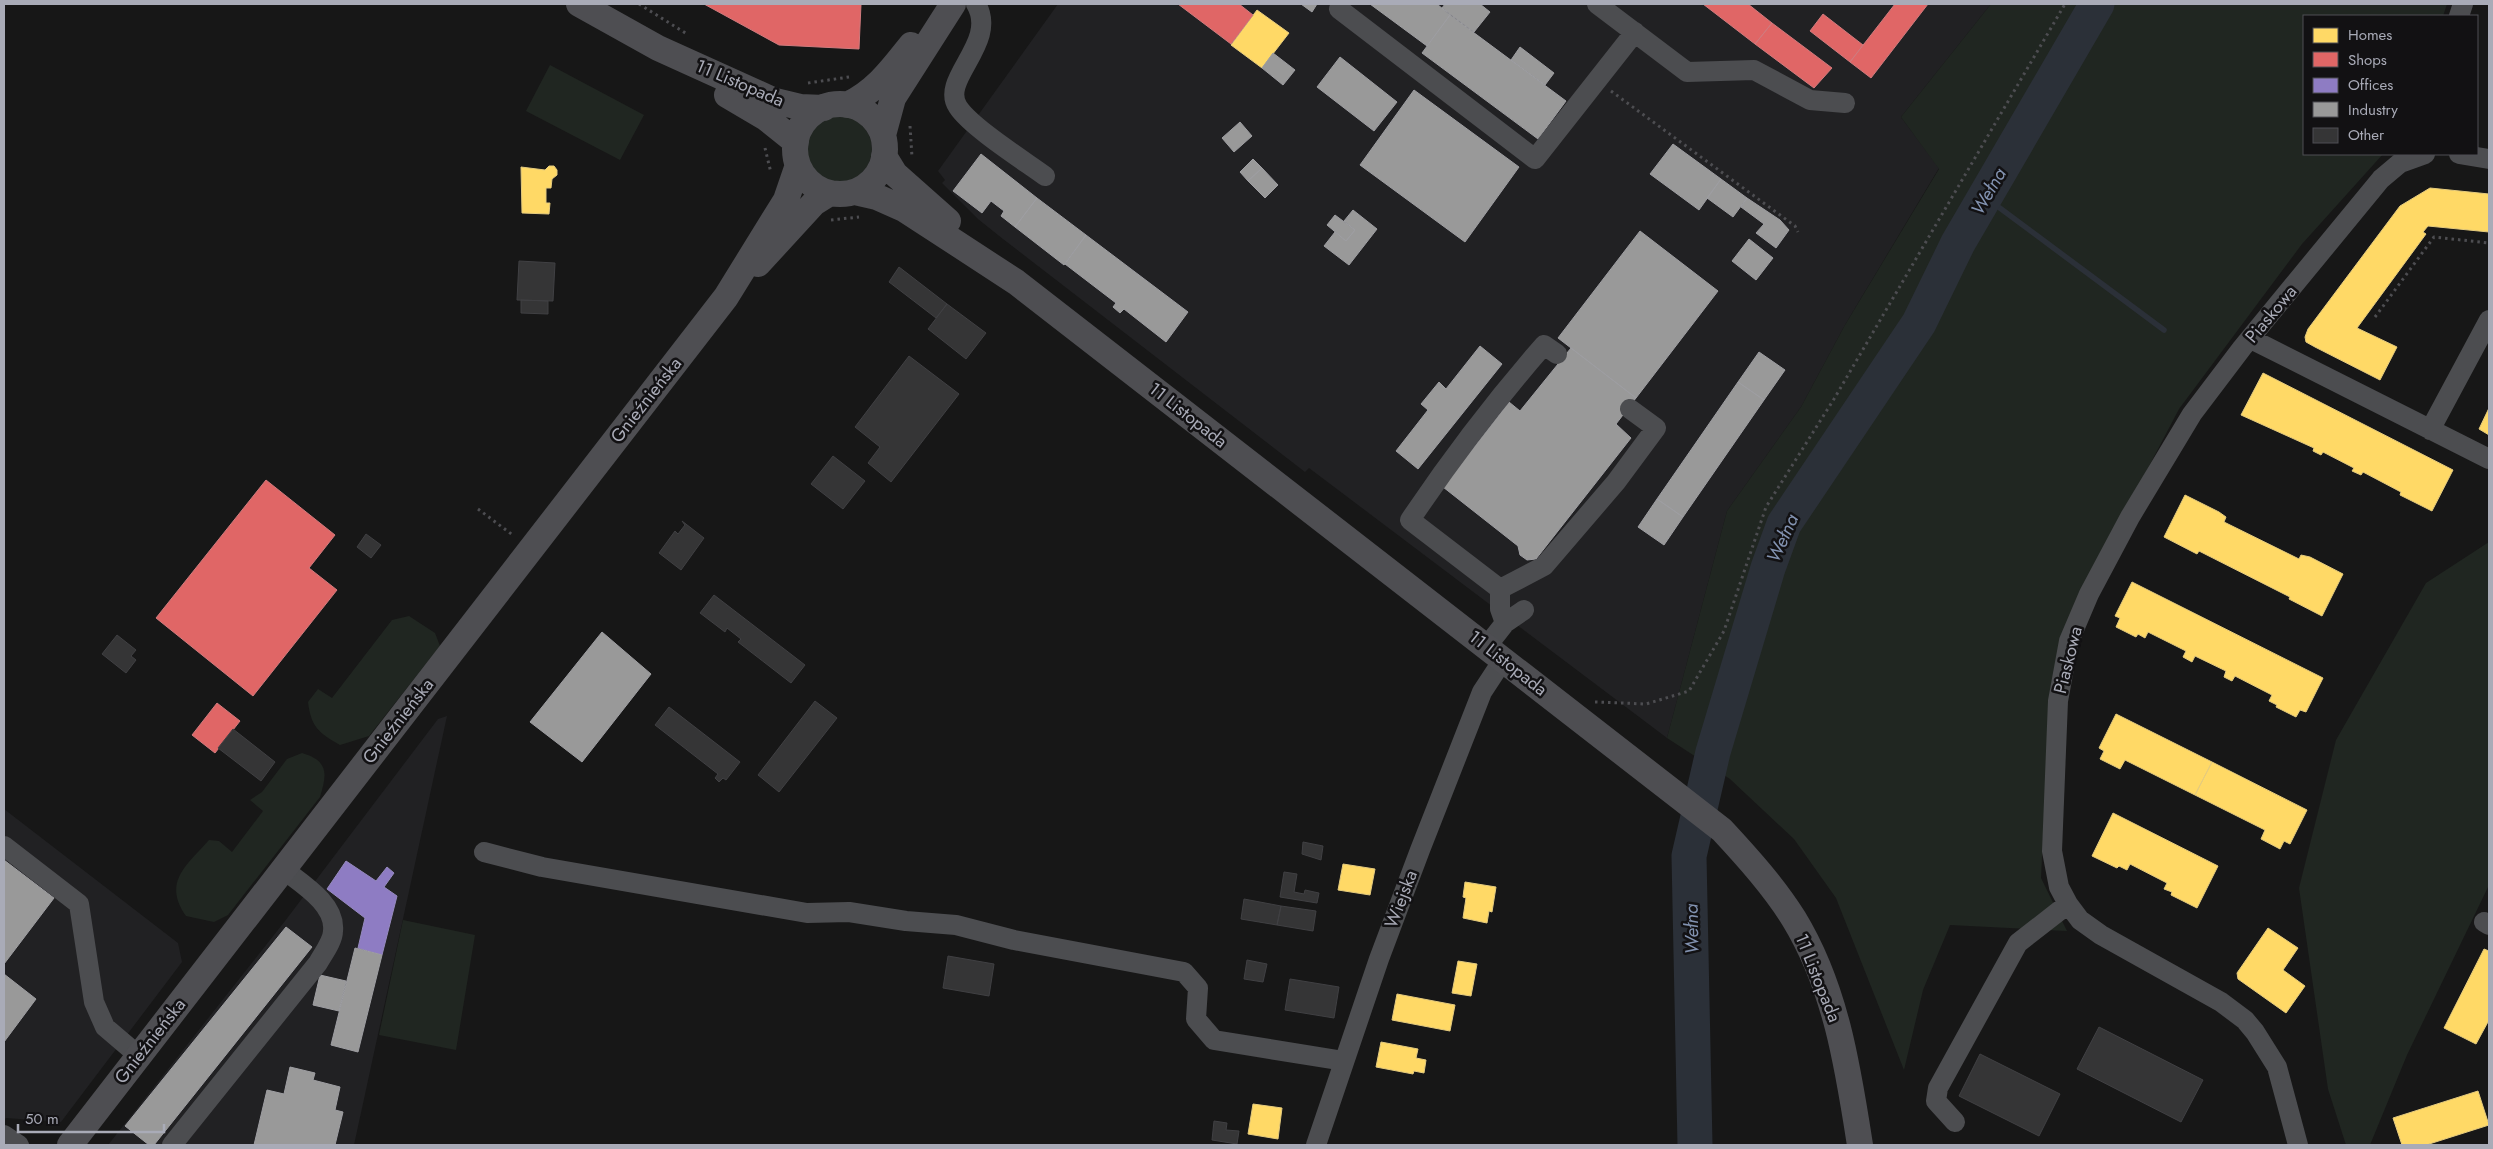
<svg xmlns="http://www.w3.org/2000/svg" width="2493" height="1149" font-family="Jost,sans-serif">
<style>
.built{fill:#212123}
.green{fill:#202621}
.homes{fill:#ffd966;stroke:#e5cb7e}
.shops{fill:#e06666;stroke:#d07b7e}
.offices{fill:#8e7cc3;stroke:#968abf}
.industry{fill:#999;stroke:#9e9ea2}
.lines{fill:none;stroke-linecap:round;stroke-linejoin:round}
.stream{stroke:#2b3038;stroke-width:5.5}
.river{stroke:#2b3038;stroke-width:35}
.building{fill:#353536;stroke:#404043}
.path{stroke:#4d4d51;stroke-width:3;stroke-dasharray:2.5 4;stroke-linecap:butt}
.minor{stroke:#4c4d50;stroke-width:20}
.major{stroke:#4e4e52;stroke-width:26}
.labels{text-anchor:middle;stroke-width:5;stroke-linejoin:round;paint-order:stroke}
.street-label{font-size:18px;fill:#a9abb7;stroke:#121113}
.water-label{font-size:19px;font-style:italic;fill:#8292b0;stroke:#121113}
</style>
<rect width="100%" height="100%" fill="#171717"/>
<path class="built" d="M1058 4H1991L1901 117 1939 168 1845 325 1801 407 1727 511 1667 738 1309 468 1305 472 1003 239 978 219 942 183 945 180 938 171Z
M447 716 354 1145H108L285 921 438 719Z
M4 809 178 943 182 962 61 1122 6 1118 4 1120Z"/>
<path class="green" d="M1991 4H2447L2443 16H2304V154H2383L2302 244 2179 409 2065 626 2050 690 2041 878 2067 931 1950 925 1923 990 1904 1070 1836 898 1794 839 1730 779 1667 738 1727 511 1801 407 1845 325 1939 169 1901 117Z
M550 65 644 115 620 160 526 111Z
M806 149a33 33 0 1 1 66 0a33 33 0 1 1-66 0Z
M2489 542V885L2407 1055 2370 1145H2346L2328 1089 2299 888 2336 740 2426 583Z
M409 616 435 633 440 646 369 736 340 745C319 733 311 727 308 702L318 689 332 698 392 620Z
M302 753C329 761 327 774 320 797L228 915 214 922 186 916C162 882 187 865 209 840L219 841 232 852 263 811 250 800 262 792 287 759Z
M403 920 475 935 456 1050 379 1035Z"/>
<path class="homes" d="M1257 10 1289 33 1262 68 1231 45Z
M549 166H554L557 170V175L552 179 551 188H546V203H550L549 214 522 213 521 167 545 170Z
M2430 188 2489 194V232L2428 226 2423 232 2426 234 2357 328 2397 347 2380 380 2315 347 2306 342 2305 337 2308 329 2400 206Z
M2263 373 2453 470 2432 511 2400 495 2401 492 2363 472 2361 475 2352 471 2354 468 2323 452 2321 455 2313 451 2314 448 2241 415Z
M2489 408V435L2479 429Z
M2185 495 2219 512 2226 517 2224 522 2299 559 2301 555 2310 557 2343 574 2322 616 2289 599 2290 597 2199 551 2197 554 2164 537Z
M2132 582 2323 678 2306 712 2300 710 2296 717 2276 707 2277 705 2269 701 2272 695 2235 676 2232 681 2224 677 2226 671 2195 656 2192 662 2183 657 2186 651 2148 632 2145 638 2138 634 2136 637 2116 627 2120 618 2115 616Z
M2116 714 2212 762 2195 795 2125 760 2120 769 2100 759 2104 751 2099 748Z
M2212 762 2307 810 2290 844 2284 841 2280 849 2261 839 2265 830 2195 795Z
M2113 813 2218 866 2197 908 2171 895 2172 892 2164 889 2167 883 2130 864 2127 870 2119 866 2117 868 2092 856Z
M1343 864 1375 869 1370 895 1338 890Z
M1465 882 1496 887 1492 912 1489 911 1487 923 1463 918 1466 898 1463 897Z
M2268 928 2298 948 2283 970 2305 986 2286 1013 2238 979 2237 973Z
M2484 949 2489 951V1020L2476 1044 2444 1028Z
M1458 961 1477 964 1471 996 1452 993Z
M1397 994 1455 1005 1450 1031 1392 1020Z
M1381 1042 1418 1049 1416 1058 1426 1060 1424 1073 1414 1071 1413 1074 1376 1067Z
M2478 1091 2489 1125 2426 1145H2402L2393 1118Z
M1253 1104 1282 1108 1278 1139 1248 1134Z"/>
<path class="shops" d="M704 4H861L859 49 779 45Z
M1178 4H1239L1253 15 1231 44Z
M1703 4H1748L1772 23 1755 44Z
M1895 4H1928L1871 78 1850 62Z
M1823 14 1863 45 1850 62 1810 31Z
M1772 23 1832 68 1814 88 1755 44Z
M266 480 335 535 309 568 337 590 253 696 156 618Z
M217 703 240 721 215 753 192 735Z"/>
<path class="offices" d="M346 861 376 881 387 867 394 873 384 887 397 896 382 955 358 948 365 918 327 889Z"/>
<path class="industry" d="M1301 4H1317L1312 12Z
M1370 4H1437L1450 15 1427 46Z
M1445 4H1480L1490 12 1474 32 1442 8Z
M1450 15 1566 101 1538 139 1422 53Z
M1520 47 1554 73 1545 85 1511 60Z
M1273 53 1295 70 1283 85 1262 68Z
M1340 57 1397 102 1374 131 1317 87Z
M1414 90 1519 167 1465 242 1360 165Z
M1240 122 1252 136 1234 152 1222 138Z
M1673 144 1721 179 1699 210 1650 174Z
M981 154 1037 198 1015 227 1001 216 1004 211 991 201 982 213 953 191Z
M1253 159 1262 168 1248 181 1240 172Z
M1262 168 1278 185 1265 198 1248 181Z
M1721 179 1747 198 1733 217 1707 198Z
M1037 198 1086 235 1064 265 1015 227Z
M1747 198 1780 220 1789 230 1776 248 1756 233 1764 224 1741 207Z
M1353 210 1377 229 1349 265 1324 246 1335 232 1346 241 1355 230 1344 221Z
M1335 215 1355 230 1346 241 1327 225Z
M1640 231 1718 291 1636 398 1558 338Z
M1086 235 1188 312 1166 342 1124 309 1120 313 1113 307 1116 303 1065 264Z
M1749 239 1773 258 1756 280 1732 261Z
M1480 346 1502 364 1418 469 1396 451 1428 410 1421 404 1439 382 1446 389Z
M1571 348 1636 398 1616 424 1631 438 1536 559 1527 560 1520 555 1518 546 1443 487 1509 402 1520 411Z
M1759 352 1785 370 1764 400 1738 382Z
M1738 382 1764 400 1683 517 1657 499Z
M1657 499 1683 517 1664 545 1638 527Z
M602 632 651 674 582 762 530 722Z
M4 860 54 898 4 964Z
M286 927 312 947 154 1145H149L125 1126Z
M355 948 382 955 358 1052 331 1045Z
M4 974 36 999 4 1042Z
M320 975 346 981 339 1011 313 1005Z
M290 1067 315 1073 313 1080 340 1087 335 1110 343 1112 335 1145H254L267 1090 284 1094Z"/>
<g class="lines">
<path class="stream" d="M1985 197 2164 330"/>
<path class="river" d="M1695 1145 1689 856 1713 752 1768 568 1784 524 1919 323 1958 243 2097 4"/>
</g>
<path class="building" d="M519 261 555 263 553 301 517 300Z
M899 267 947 304 936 318 889 282Z
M521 300 548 301V314L521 313Z
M947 304 986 333 966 359 928 329Z
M909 356 959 394 891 482 868 463 880 447 855 427Z
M833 456 865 481 843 509 811 484Z
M682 521 704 538 681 570 659 553 675 531 678 534 685 525Z
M366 534 381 545 371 558 357 547Z
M714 595 805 665 791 683 738 642 741 639 727 628 725 632 700 613Z
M117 635 136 650 131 656 136 660 126 673 102 654Z
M815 701 837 718 779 792 758 775Z
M669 707 740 762 726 780 723 778 719 782 715 778 718 774 655 725Z
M233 729 275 762 261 781 218 748Z
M1303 842 1323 846 1321 860 1302 854Z
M1284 872 1297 874 1294 892 1304 894 1305 890 1319 893 1317 903 1280 897Z
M1244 899 1281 906 1277 925 1241 919Z
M1281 906 1316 911 1313 931 1277 925Z
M948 956 994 964 989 996 943 988Z
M1247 960 1267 964 1263 982 1244 979Z
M1290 979 1339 987 1334 1018 1285 1010Z
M2099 1027 2203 1080 2181 1122 2077 1069Z
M1980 1054 2060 1094 2039 1136 1959 1096Z
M1214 1121 1227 1123 1226 1130 1239 1131 1237 1144 1212 1140Z"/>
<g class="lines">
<path class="path" d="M639 4 687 34
M808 83 849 77
M1611 91 1795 226 1798 232
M910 126 912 157
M765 148 771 173
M831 220 859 217
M2375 317 2434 237 2489 243
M478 509 514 536
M1595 702 1646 704 1689 691 1724 631 1766 507 1834 399 2065 4"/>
<path class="minor" d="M976 4C999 43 939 79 958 107 971 127 1023 160 1045 176
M1597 4 1687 72 1754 70 1810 100 1845 103
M1339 9 1535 159 1635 32
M2459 16 2463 4
M2459 154 2489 159
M2251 339 2489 459
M1557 354 1544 345C1496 400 1451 459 1410 520L1500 589 1544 566 1616 482 1656 428 1630 409
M2430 430 2489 320
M1505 623 1524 610
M1487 646 1505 623 1500 609V589
M4 846 79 904 94 1002 105 1027 139 1056
M484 852 542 867 807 913 849 912 906 921 956 925 1014 940 1184 972 1198 988 1196 1019 1214 1040 1344 1061
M2484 922 2489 925
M1955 1122 1936 1101 1938 1088 2018 943 2068 904
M4 1135 19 1145
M172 1145 318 963C323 954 333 941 333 931 336 904 302 884 283 869
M1316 1145 1379 959 1420 850 1482 692 1503 660
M2298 1145 2277 1067 2255 1032 2245 1020 2221 1002 2101 935 2080 920 2068 904 2059 887 2052 851 2058 701 2069 641 2089 594 2130 517 2192 414 2242 348 2381 179 2400 163 2425 154"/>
<path class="major" d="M579 4 658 48 775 101 800 107 824 108
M727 95 766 118 796 142
M795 149a45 45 0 1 1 90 0a45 45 0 1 1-90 0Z
M847 105C876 91 891 70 911 45
M883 135 893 98 953 4
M884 156 895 174 948 221
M855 192 877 197 904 209 1016 282 1722 830C1748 858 1774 887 1794 919 1836 988 1848 1068 1860 1145
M758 264 814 203 830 193
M70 1145 726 297 786 200 798 165"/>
</g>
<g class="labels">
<g class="street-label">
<text transform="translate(740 83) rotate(23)" y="6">11 Listopada</text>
<text transform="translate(2271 314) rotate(-50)" y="6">Piaskowa</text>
<text transform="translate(646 400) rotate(-52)" y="6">Gnieźnieńska</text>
<text transform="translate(1188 415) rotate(38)" y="6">11 Listopada</text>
<text transform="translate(2068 660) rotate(-76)" y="6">Piaskowa</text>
<text transform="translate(1508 663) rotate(38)" y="6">11 Listopada</text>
<text transform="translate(398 721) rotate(-52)" y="6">Gnieźnieńska</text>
<text transform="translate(1401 899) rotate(-69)" y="6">Wiejska</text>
<text transform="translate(1818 978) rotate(68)" y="6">11 Listopada</text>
<text transform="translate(150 1041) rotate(-52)" y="6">Gnieźnieńska</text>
</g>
<g class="water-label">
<text transform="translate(1988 191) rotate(-60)" y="7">Wełna</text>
<text transform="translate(1782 538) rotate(-66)" y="7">Wełna</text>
<text transform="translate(1691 929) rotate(-91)" y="7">Wełna</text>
</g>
</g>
<rect width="2493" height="1149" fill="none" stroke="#a9abb7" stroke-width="10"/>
<rect x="2303" y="15" width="175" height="140" fill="#121113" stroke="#4e4f55"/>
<rect x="2313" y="28" width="25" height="15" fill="#ffd966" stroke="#4e4f55"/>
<text x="2348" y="40" font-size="15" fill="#a9abb7">Homes</text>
<rect x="2313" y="52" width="25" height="15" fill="#e06666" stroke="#4e4f55"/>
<text x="2348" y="65" font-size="15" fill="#a9abb7">Shops</text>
<rect x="2313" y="78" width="25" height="15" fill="#8e7cc3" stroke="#4e4f55"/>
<text x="2348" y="90" font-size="15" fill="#a9abb7">Offices</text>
<rect x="2313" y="102" width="25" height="15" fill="#999999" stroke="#4e4f55"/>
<text x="2348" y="115" font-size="15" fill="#a9abb7">Industry</text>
<rect x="2313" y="128" width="25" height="15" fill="#353536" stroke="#4e4f55"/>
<text x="2348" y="140" font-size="15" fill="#a9abb7">Other</text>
<path d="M18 1124v8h146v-8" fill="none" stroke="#a9abb7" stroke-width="2.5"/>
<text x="25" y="1124" font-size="15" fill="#a9abb7" stroke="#121113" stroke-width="4" paint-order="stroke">50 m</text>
</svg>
